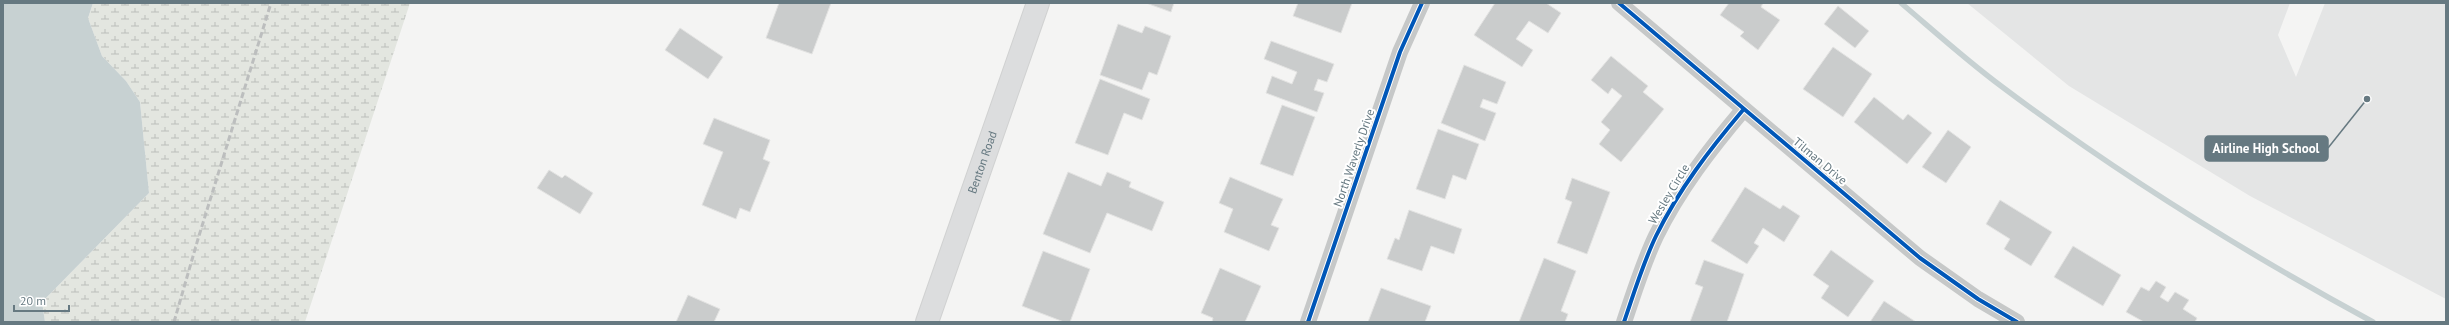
<svg xmlns="http://www.w3.org/2000/svg" width="2449" height="325" font-family="'PT Sans',sans-serif">
<style>
.built{fill:#e4e5e5}
.wetland{fill:url(#wetland-marsh)}
.water{fill:#c7d1d2}
.lines{fill:none;stroke-linecap:round;stroke-linejoin:round}
.stream{stroke:#c7d1d2;stroke-width:5.5}
.building{fill:#cacccc;stroke:#e3e3e2}
.primary-casing{stroke:#d0d1d1;stroke-width:24}
.street{stroke:#c6c8c8;stroke-width:16}
.primary{stroke:#dcddde;stroke-width:22}
.rail{stroke:#bcbebe;stroke-width:3;stroke-dasharray:6 3;stroke-linecap:butt}
.cycleway-casing{stroke:#fff;stroke-width:6}
.cycleway{stroke:#0057b8;stroke-width:4}
.labels{text-anchor:middle;stroke-width:4;stroke-linejoin:round;paint-order:stroke}
.street-label{font-size:12px;fill:#667981;stroke:#fff}
.leader{fill:none;stroke:#667981;stroke-width:1.5}
.callout-dot{fill:#667981;stroke:#fff;stroke-width:1.5}
.callout{fill:#667981;stroke:#667981;stroke-width:1.5}
.callout-label{font-size:13px;text-anchor:middle;font-weight:bold;fill:#fff}
</style>
<defs>
<pattern id="wetland-marsh" width="20" height="14" patternUnits="userSpaceOnUse"><rect width="20" height="14" fill="#e3e6e0"/><path d="M1 5h8M5 5V1M11 12h8M15 12V8" fill="none" stroke="#bcbfbb"/></pattern>
</defs>
<rect width="100%" height="100%" fill="#f4f4f3"/>
<path class="built" d="M1967 3H2290L2278 35 2296 77 2325 3H2446V299L2250 196 2069 86Z"/>
<path class="wetland" d="M93 3H410L305 322H45L42 302 149 193 140 102 126 81 102 56 88 18Z"/>
<path class="water" d="M3 3H93L88 18 102 56 126 81 140 102 149 193 42 302 45 322H3Z"/>
<g class="lines">
<path class="stream" d="M1901 3C1934 31 1966 60 2001 86 2118 174 2244 252 2373 322"/>
</g>
<path class="building" d="M779 3H831L812 54 766 38Z
M1146 3H1174L1171 12Z
M1298 3H1352L1341 33 1293 16Z
M1495 3H1546L1561 13 1548 33 1529 21 1516 39 1533 50 1522 67 1474 35Z
M1729 3H1763L1761 7 1780 20 1758 50 1740 36 1744 32 1720 15Z
M1838 6 1869 31 1855 48 1824 24Z
M1118 24 1142 33 1145 26 1171 36 1157 75 1149 72 1142 90 1100 75Z
M680 28 723 57 708 79 665 50Z
M1271 41 1334 64 1327 82 1318 79 1314 90 1324 93 1317 112 1266 93 1272 76 1292 84 1297 72 1264 59Z
M1833 47 1872 74 1843 117 1803 89Z
M1611 56 1648 86 1643 92 1664 109 1621 162 1599 144 1610 130 1601 122 1622 96 1612 88 1608 94 1591 80Z
M1464 65 1506 82 1497 104 1483 99 1480 107 1496 113 1485 141 1441 123Z
M1100 79 1150 99 1142 120 1124 113 1108 155 1075 143Z
M1874 97 1903 120 1908 114 1932 133 1907 164 1854 122Z
M1282 105 1315 117 1293 176 1260 164Z
M714 118 770 140 763 159 770 162 750 212 740 208 736 219 702 205 723 152 703 144Z
M1438 129 1479 144 1466 180 1453 175 1445 199 1416 189Z
M1948 130 1971 147 1946 183 1922 167Z
M549 170 562 178 565 175 593 193 580 214 537 188Z
M1068 172 1101 186 1107 172 1131 182 1129 187 1164 202 1152 231 1107 213 1090 253 1043 234Z
M1230 177 1283 199 1271 225 1279 228 1269 251 1224 232 1233 209 1219 203Z
M1572 178 1610 192 1587 254 1557 243 1572 202 1565 199Z
M1745 187 1780 209 1783 205 1800 216 1784 242 1763 228 1754 243 1759 246 1747 264 1711 241Z
M2000 200 2052 232 2031 266 2004 249 2010 239 1986 224Z
M1409 210 1462 229 1454 254 1431 246 1422 271 1387 259 1395 238 1399 240Z
M2073 246 2121 275 2103 306 2054 277Z
M1831 250 1874 281 1848 317 1821 298 1829 286 1813 275Z
M1043 251 1090 269 1070 322H1064L1022 306Z
M1544 258 1576 271 1561 311 1568 314 1565 322H1519Z
M1704 260 1744 274 1727 322H1690L1703 287 1695 284Z
M1220 268 1261 286 1245 322H1212L1213 318 1201 313Z
M2156 281 2166 287 2160 297 2168 302 2175 292 2189 300 2183 309 2197 318 2195 322H2144L2126 312 2141 287 2149 291Z
M1381 288 1431 306 1425 322H1368Z
M688 295 720 309 714 322H676Z
M1884 301 1916 322H1870Z"/>
<g class="lines">
<defs>
<g id="primary">
<path id="s1" d="M927 322 1038 3"/>
</g>
</defs>
<use href="#primary" class="primary-casing"/>
<path class="street" d="M1619 3 1920 258 1978 299 2017 322
M1308 322 1400 52 1422 3
M1624 322C1634 293 1643 263 1656 236 1679 189 1710 149 1743 110"/>
<use href="#primary" class="primary"/>
<path class="rail" d="M174 322 198 239 271 3"/>
<defs>
<path id="cycleway" d="M1619 3 1920 258 1978 299 2017 322
M1308 322 1400 52 1422 3
M1624 322C1634 293 1643 263 1656 236 1679 189 1710 149 1743 110"/>
</defs>
<use href="#cycleway" class="cycleway-casing"/>
<use href="#cycleway" class="cycleway"/>
</g>
<g class="labels">
<g class="street-label">
<text transform="translate(1354 158) rotate(-71)" y="4">North Waverly Drive</text>
<text transform="translate(1820 161) rotate(40)" y="4">Tilman Drive</text>
<text dy="4" stroke="none"><textPath href="#s1" startOffset="169">Benton Road</textPath></text>
<text transform="translate(1669 194) rotate(-59)" y="4">Wesley Circle</text>
</g>
</g>
<path class="leader" d="M2367 99L2328 148"/>
<circle class="callout-dot" cx="2367" cy="99" r="4"/>
<rect class="callout" x="2205" y="136" width="123" height="25" rx="4"/>
<g class="callout-label">
<text x="2266" y="153">Airline High School</text>
</g>
<rect width="2449" height="325" fill="none" stroke="#667981" stroke-width="8"/>
<path d="M14 305v6h55v-6" fill="none" stroke="#667981" stroke-width="2"/>
<text x="20" y="305" font-size="12" fill="#667981" stroke="#ffffff" stroke-width="3" paint-order="stroke">20 m</text>
</svg>
